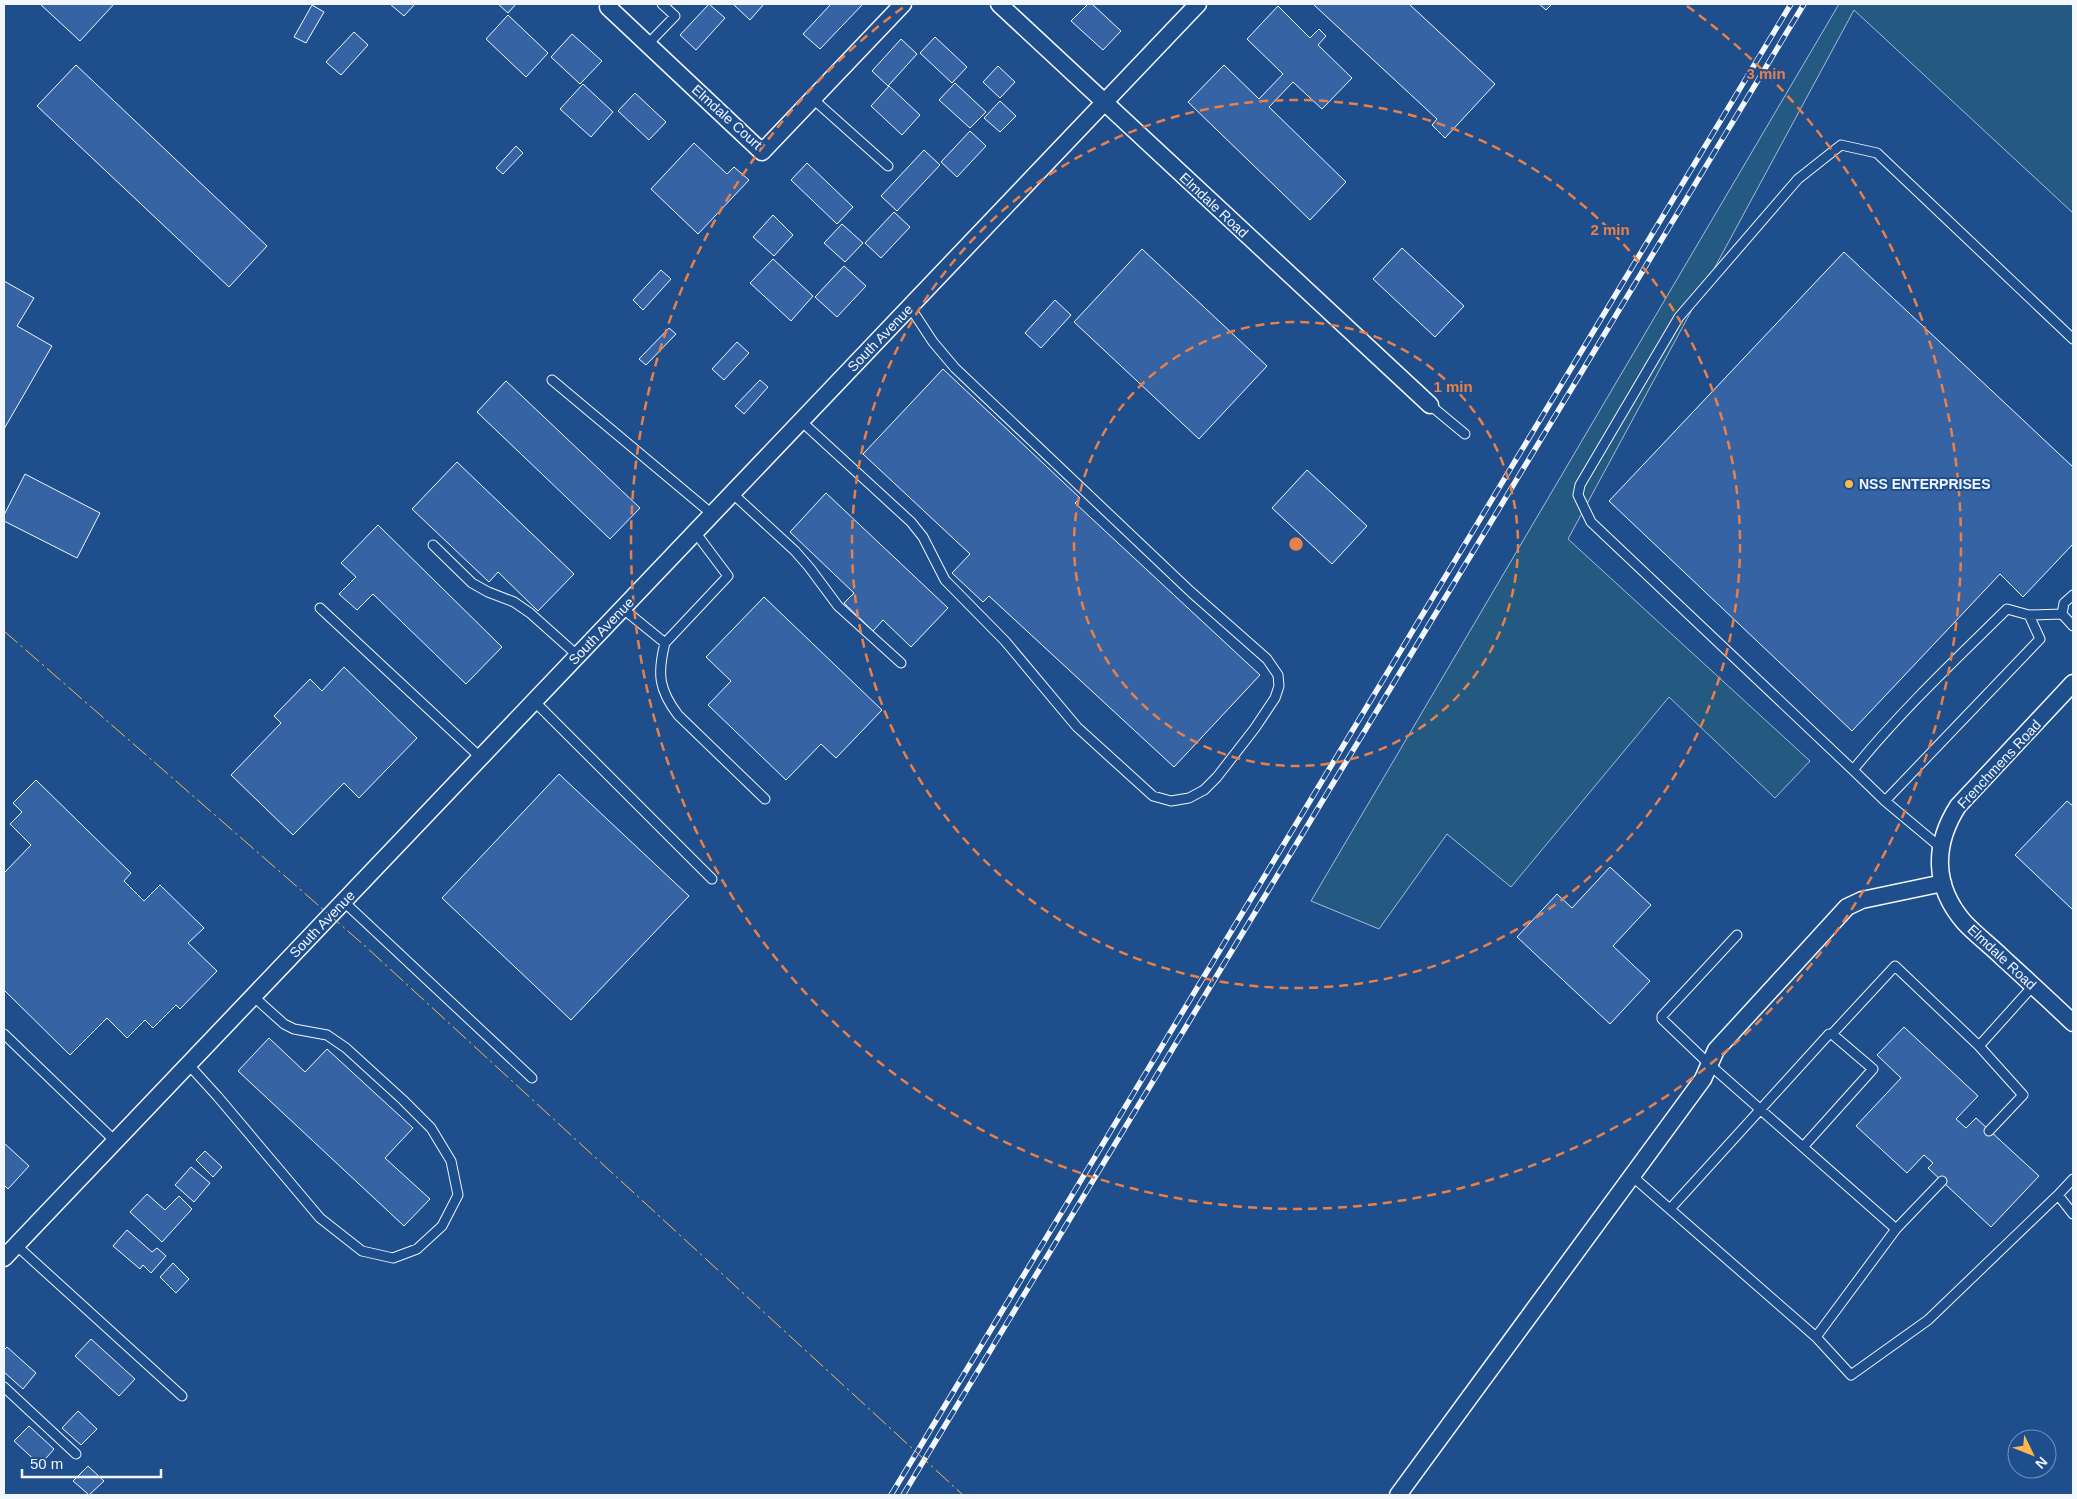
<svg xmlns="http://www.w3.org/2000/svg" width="2077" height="1499" font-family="Arial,sans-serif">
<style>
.green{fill:#245a82;stroke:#a8bbd7}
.building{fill:#3563a3;stroke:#f2f6ff}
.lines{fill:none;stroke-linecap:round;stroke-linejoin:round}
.service-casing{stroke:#f2f6ff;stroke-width:11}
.minor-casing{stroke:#f2f6ff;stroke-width:19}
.service{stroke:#1f4e8c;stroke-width:9}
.minor{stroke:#1f4e8c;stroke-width:16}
.rail-casing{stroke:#f2f6ff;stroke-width:5.5}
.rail{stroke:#1f4e8c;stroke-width:4;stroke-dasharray:11;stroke-linecap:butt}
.power{stroke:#ffb74d;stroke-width:1;stroke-dasharray:18 4 2.5 4;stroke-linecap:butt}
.ring{fill:none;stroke:#ea8049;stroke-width:2.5;stroke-dasharray:9 6}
.poi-dot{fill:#ffb74d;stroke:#1f4e8c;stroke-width:2}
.labels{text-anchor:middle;stroke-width:4;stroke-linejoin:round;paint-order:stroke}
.street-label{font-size:14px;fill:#f2f6ff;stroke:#1f4e8c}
.poi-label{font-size:14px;font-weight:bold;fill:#f2f6ff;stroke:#1f4e8c;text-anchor:start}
.centre{fill:#ea8049;stroke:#1f4e8c;stroke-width:2.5}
.ring-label{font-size:15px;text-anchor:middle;font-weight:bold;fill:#ea8049;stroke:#1f4e8c;stroke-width:4;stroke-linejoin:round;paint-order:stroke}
</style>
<rect width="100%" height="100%" fill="#1f4e8c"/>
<path class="green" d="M1839 4H2073V213L1854 10 1568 539 1810 761 1775 798 1669 697 1511 887 1447 834 1379 929 1311 901Z"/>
<path class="building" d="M40 4H114L80 41Z
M390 4H415L404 16Z
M498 4H516L508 13Z
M709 4 725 18 696 50 680 35Z
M733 4H764L750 20Z
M831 4H863L820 49 803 34Z
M1088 4H1092L1121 31 1103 50 1071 21Z
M1313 4H1409L1495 84 1445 138 1432 125 1437 119Z
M1539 4H1552L1546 10Z
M312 5 324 12 306 43 294 37Z
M1278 6 1310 38 1319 29 1326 36 1318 45 1352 78 1322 109 1293 82 1269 107 1346 182 1310 220 1188 102 1224 65 1259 99 1283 74 1247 39Z
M508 15 548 53 526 77 486 39Z
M354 32 368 45 341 75 326 62Z
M572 34 602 61 580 84 551 57Z
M935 37 967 67 952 83 920 53Z
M901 39 917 54 888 86 872 71Z
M76 65 267 246 229 287 37 106Z
M998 66 1015 82 1000 98 983 82Z
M955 83 986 112 970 128 939 100Z
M583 84 613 112 591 137 560 109Z
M889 86 920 115 902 135 871 106Z
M635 93 666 122 649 140 618 111Z
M1000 101 1016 116 1000 132 984 118Z
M970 131 986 146 957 177 941 162Z
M694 143 727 174 734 167 749 180 698 234 651 189Z
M516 146 523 153 503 174 496 168Z
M924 150 940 165 897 211 881 196Z
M807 163 853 207 837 224 791 180Z
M894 212 910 227 881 258 865 243Z
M773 215 793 235 774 256 753 237Z
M842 224 863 243 845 262 824 243Z
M1402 248 1464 306 1435 337 1373 279Z
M1142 249 1267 366 1199 439 1074 322Z
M1844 252 2073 467V544L2023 597 2000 574 1852 731 1609 501Z
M773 259 813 296 791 321 750 283Z
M844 266 866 286 837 317 815 297Z
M661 270 671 279 643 310 633 300Z
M4 281 34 298 17 326 52 346 4 429Z
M1055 300 1071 315 1041 348 1025 333Z
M669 328 676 334 646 365 639 359Z
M737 342 749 353 724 380 712 369Z
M943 369 1080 498 1075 503 1260 675 1174 767 989 596 983 602 952 573 970 554 863 454Z
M760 380 768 387 744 414 735 406Z
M506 381 640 508 610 539 477 412Z
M457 462 574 574 538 611 498 572 489 582 412 509Z
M1307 470 1367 526 1332 564 1272 508Z
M25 474 100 513 77 558 4 521V515Z
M826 493 948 608 911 647 883 620 873 631 844 603 854 593 790 532Z
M378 525 502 647 466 684 373 594 357 610 339 594 356 577 341 563Z
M764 597 882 710 836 758 821 744 786 780 708 705 731 681 706 657Z
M344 667 417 738 359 798 344 783 293 835 231 775 281 723 274 716 310 679 322 691Z
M559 774 689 896 571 1020 442 898Z
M36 780 131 873 124 881 144 901 160 885 204 928 188 943 217 971 180 1009 176 1005 153 1028 145 1020 127 1038 107 1018 70 1055 4 990V873L31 845 10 824 22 812 13 803Z
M2067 801 2073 806V910L2015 855Z
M1610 867 1651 905 1613 946 1650 981 1610 1024 1517 937 1557 894 1572 908Z
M1904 1027 1978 1096 1956 1119 1966 1128 1976 1118 2039 1176 1991 1227 1928 1168 1933 1163 1924 1155 1907 1173 1856 1126 1901 1078 1877 1055Z
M269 1038 305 1072 327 1049 413 1128 385 1158 430 1199 404 1226 238 1071Z
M4 1143 29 1166 8 1189 4 1185Z
M205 1151 222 1167 213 1177 196 1160Z
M191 1167 210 1183 194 1202 175 1185Z
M147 1194 165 1210 179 1196 192 1209 162 1242 130 1212Z
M127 1230 152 1252 157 1248 166 1256 151 1273 143 1265 140 1269 113 1246Z
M173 1263 189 1279 176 1293 160 1277Z
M91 1339 135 1379 119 1396 75 1356Z
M7 1347 36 1373 23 1389 4 1372V1350Z
M78 1411 97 1429 81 1445 62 1428Z
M29 1426 54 1449 40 1465 14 1441Z
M88 1466 104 1481 89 1495 73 1481Z"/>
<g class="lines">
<defs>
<path id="service" d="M648 44 675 16 662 4
M813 99 888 166
M552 380 712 514
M1430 405 1465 434
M801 421 911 522 923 537 945 580 1005 641 1077 727 1153 796 1171 801 1189 798 1204 790 1217 777 1255 728 1275 698 1279 686 1278 675 1267 659 1191 592 955 368 933 342 910 307
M732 493 795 551 809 567 838 606 901 663
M433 545 472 583 488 592 514 602 530 613 577 655
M2073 595 2064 603 2062 614 2073 626
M320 608 480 757
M622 608 665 643 728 576 695 532
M2029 615 2062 614
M665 643C657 674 659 690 678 715L765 799
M534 701 712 879
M1853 770 1591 522 1578 495 1580 485 1679 317 1798 179 1841 145 1877 153 2073 339
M1885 801 2040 639 2029 615 2007 609C1954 661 1900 712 1853 770L1885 801 1940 847
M343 901 532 1078
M4 1034 115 1141
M1832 1034 1895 966 1979 1046 2033 986
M1979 1046 2023 1095 1989 1131
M188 1064 218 1097 320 1218 362 1251 393 1258 417 1249 442 1226 458 1195 451 1161 431 1128 403 1100 346 1048 327 1035 294 1029 284 1024 253 996
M1632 1176 1816 1337 1896 1229 1710 1065 1662 1019V1016L1737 935
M2073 1179 2058 1195 2073 1214
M1670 1209 1829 1034H1832L1873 1069 1803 1147
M1896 1229 1942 1181
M16 1245 182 1396
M1816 1337 1851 1375 1928 1320 2058 1195
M4 1387 76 1454"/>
<path id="minor" d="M999 4 1430 405
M608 7 762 152 903 4
M2073 683 1958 806C1933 845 1933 886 1964 922 1976 935 1991 946 2003 958 2027 980 2050 1001 2073 1023
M4 1258 1198 4
M1398 1495 1703 1079 1716 1050 1847 907 1862 900 1943 883"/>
</defs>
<use href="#service" class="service-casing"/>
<use href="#minor" class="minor-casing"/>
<use href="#service" class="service"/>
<use href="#minor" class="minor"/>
<defs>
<path id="rail" d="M891 1495 1791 4
M903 1495 1804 4"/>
</defs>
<use href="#rail" class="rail-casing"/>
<use href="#rail" class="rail"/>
<path class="power" d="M4 631 365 946 963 1495"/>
</g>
<g class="ring">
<circle cx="1296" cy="544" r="222"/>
<circle cx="1296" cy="544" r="444"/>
<path d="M1687 6A665 665 0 1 1 905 6"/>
</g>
<circle class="poi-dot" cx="1849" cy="484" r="5"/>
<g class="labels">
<g class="street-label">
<text transform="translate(727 117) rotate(42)" y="5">Elmdale Court</text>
<text transform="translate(1214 205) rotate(43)" y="5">Elmdale Road</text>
<text transform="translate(880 338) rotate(-46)" y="5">South Avenue</text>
<text transform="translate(601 631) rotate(-46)" y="5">South Avenue</text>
<text transform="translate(1999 764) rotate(-47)" y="5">Frenchmens Road</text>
<text transform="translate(322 924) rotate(-46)" y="5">South Avenue</text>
<text transform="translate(2002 957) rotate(43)" y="5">Elmdale Road</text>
</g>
<g class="poi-label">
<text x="1859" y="489">NSS ENTERPRISES</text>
</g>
</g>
<circle cx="1296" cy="544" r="8" class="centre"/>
<g class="ring-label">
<text x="1766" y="79">3 min</text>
<text x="1610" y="235">2 min</text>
<text x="1453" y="392">1 min</text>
</g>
<rect width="2077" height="1499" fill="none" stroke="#f2f6ff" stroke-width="10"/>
<g transform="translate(2032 1454) rotate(133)"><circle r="24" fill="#1f4e8c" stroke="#7391ba"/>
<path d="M0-4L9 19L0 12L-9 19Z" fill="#ffb74d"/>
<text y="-8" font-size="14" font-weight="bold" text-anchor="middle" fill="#f2f6ff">N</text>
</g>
<path d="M22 1469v8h139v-8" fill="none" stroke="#f2f6ff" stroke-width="2.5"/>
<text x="30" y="1469" font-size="15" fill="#f2f6ff" stroke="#1f4e8c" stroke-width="4" paint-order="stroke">50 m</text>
</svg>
